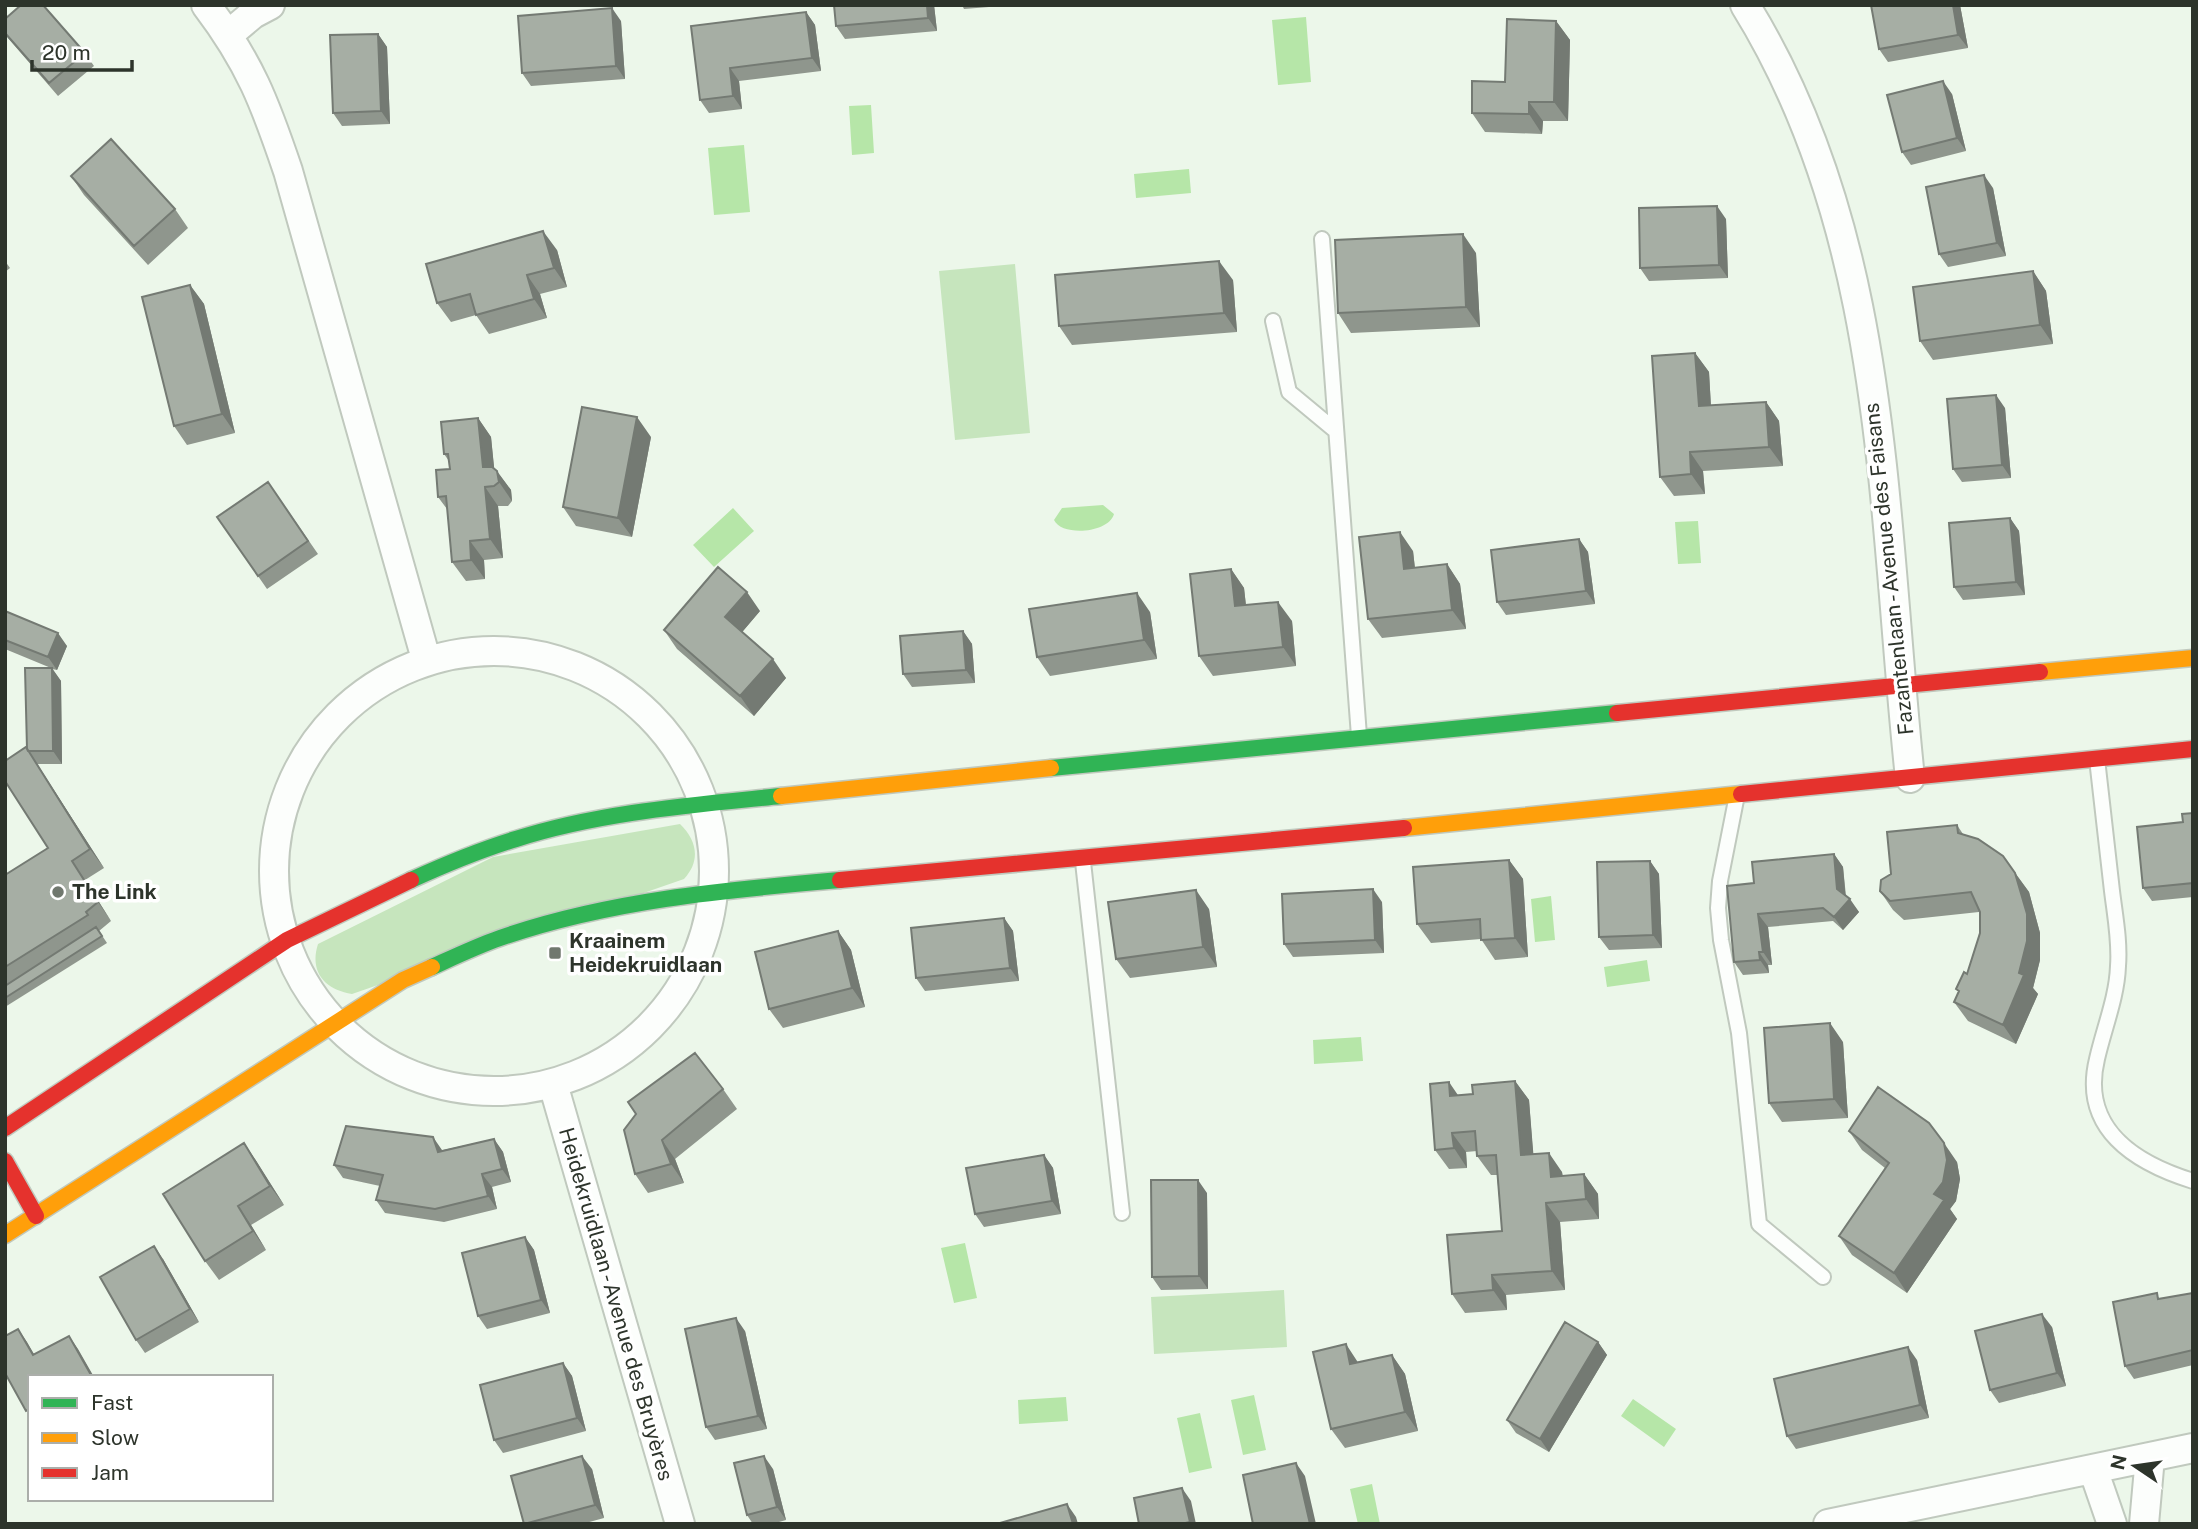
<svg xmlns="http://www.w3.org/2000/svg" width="2198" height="1529" font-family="'Public Sans',sans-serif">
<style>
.green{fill:#c6e5bd}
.water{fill:#b6e6a8}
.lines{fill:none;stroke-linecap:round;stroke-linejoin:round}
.lane-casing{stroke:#c0c9be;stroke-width:18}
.street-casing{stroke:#c0c9be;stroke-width:32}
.fast-casing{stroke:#c0c9be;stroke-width:19}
.slow-casing{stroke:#c0c9be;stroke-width:19}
.jam-casing{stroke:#c0c9be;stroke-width:19}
.lane{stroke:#fcfefc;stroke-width:14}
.street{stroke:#fcfefc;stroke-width:28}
.fast{stroke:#30b455;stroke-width:16}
.slow{stroke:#ff9f0a;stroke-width:16}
.jam{stroke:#e5322d;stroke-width:16}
.wall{fill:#8f968d}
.shaded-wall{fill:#747a73}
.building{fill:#a6aea4;stroke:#747a73;stroke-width:2}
.poi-dot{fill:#70786e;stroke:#fff;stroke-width:2.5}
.labels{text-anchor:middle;stroke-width:7;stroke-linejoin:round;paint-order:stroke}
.street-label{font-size:21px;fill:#2d342b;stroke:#fff}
.poi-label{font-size:21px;font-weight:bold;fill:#2d342b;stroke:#fff;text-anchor:start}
</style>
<rect width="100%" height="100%" fill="#ecf7ea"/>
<path class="green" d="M1015 264 1030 433 955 440 939 271Z
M680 824C697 840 701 861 684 879L352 994C325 990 309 972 318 944L493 857Z
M1284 1290 1287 1347 1154 1354 1151 1297Z"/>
<path class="water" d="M1306 17 1311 82 1278 85 1272 20Z
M871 105 874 153 852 155 849 106Z
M744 145 750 212 714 215 708 148Z
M1189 169 1191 193 1136 198 1134 174Z
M1103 505 1114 514C1109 533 1062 537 1054 520L1062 508Z
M733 508 754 531 714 567 693 545Z
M1698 521 1701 563 1678 564 1675 522Z
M1551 896 1555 940 1535 942 1531 899Z
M1647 960 1650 981 1607 987 1604 967Z
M1361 1037 1363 1061 1314 1064 1313 1040Z
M965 1243 977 1298 954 1303 941 1248Z
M1254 1395 1266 1450 1243 1455 1231 1400Z
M1066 1397 1068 1421 1019 1424 1018 1400Z
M1633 1399 1676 1429 1664 1447 1621 1416Z
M1200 1413 1212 1468 1189 1473 1177 1418Z
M1372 1484 1380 1524H1358L1350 1489Z"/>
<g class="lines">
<defs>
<path id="lane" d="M1322 239 1359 736
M1273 321 1289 392 1336 431
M2097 759C2102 803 2107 847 2112 891 2115 916 2120 941 2118 966 2117 997 2104 1028 2097 1059 2080 1129 2135 1163 2193 1181
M1737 795 1720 881 1718 908 1721 940 1739 1033 1759 1224 1823 1277
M1083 862 1122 1213"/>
<path id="street" d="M206 5C250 63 265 103 288 171L426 659
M1745 5C1889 237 1882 516 1910 778
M228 35 253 14 270 5
M274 871a220 220 0 1 1 440 0a220 220 0 1 1-440 0Z
M553 1084 680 1524
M2093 1469 2112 1524
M1828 1524 2193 1448
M2144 1524 2150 1457"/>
<path id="fast" d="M1051 768 1617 713
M411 880C446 864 480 850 516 839 600 812 693 805 781 796
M432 967C454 957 477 946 500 938 609 900 726 890 840 880"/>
<path id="slow" d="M2040 672 2193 658
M781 796 1051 768
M1404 828 1741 794
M5 1235 403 980 432 967"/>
<path id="jam" d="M1617 713 2040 672
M1741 794 2193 749
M840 880 1404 828
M5 1128 287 940 411 880
M5 1161 36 1216"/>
</defs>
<use href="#lane" class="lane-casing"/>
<use href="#street" class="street-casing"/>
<use href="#fast" class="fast-casing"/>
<use href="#slow" class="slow-casing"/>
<use href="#jam" class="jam-casing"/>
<use href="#lane" class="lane"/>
<use href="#street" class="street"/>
<use href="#fast" class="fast"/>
<use href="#slow" class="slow"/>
<use href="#jam" class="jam"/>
</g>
<path class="wall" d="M834 5H934L937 31 845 39 836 26Z
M962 5H1014L964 9Z
M1960 5 1968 48 1888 62 1879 49Z
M806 12 815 25 821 71 739 81 742 109 709 113 700 100 691 26Z
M621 21 625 79 531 86 522 73Z
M1556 21 1570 40 1568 121H1543L1542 134 1485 132 1472 113 1505 82Z
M5 33 85 53 94 66 58 96 8 38Z
M378 34 387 47 390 124 342 126 333 113Z
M1952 94 1966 151 1911 165 1902 152Z
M71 176 175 209 188 228 148 265 84 195Z
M1993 188 2006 256 1948 267 1939 254Z
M1726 219 1728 278 1649 281 1640 268Z
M557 250 567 287 540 294 547 318 489 334 476 315 451 322 437 303Z
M1476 253 1480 327 1351 333 1338 313Z
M5 261 10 268 5 272Z
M2033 271 2046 291 2053 344 1933 360 1920 341Z
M1233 280 1237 332 1072 345 1059 326Z
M190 285 204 304 235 433 187 445 174 426Z
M1695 353 1709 372 1711 406 1766 402 1779 421 1783 466 1703 471 1705 494 1674 496 1660 477Z
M2005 408 2011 478 1962 482 1953 469Z
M478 418 491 437 494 468 511 490 512 501 508 506H498L503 558 484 560 485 579 466 581 452 562 447 509 438 497 450 469 449 461 444 454Z
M651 437 632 537 576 526 563 507Z
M268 482 318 554 267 589 217 517Z
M2010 518 2019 531 2025 595 1963 600 1954 587Z
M1579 539 1588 552 1595 604 1506 615 1497 602Z
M1413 551 1415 568 1447 564 1460 584 1466 629 1382 638 1368 619Z
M1231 569 1244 588 1246 605 1292 621 1296 666 1213 676 1199 656Z
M5 611 67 646 57 670 52 669 61 681 62 764H37L104 868 85 880 111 921 99 931 107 943 5 1007V875L48 848 27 749 51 668 5 649Z
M760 611 742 632 786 678 754 716 677 649 664 630Z
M1150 612 1157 659 1050 676 1037 657Z
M963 631 972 644 975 683 912 687 903 674Z
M2193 813V897L2152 901 2143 888 2183 822Z
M1957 825 1963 834 2003 856 2029 892 2040 933V960L2033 988 2038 994 2016 1044 1968 1021 1954 1002 1959 992 1956 989 1967 974 1980 933 1979 912 1904 920 1893 910 1880 891 1891 874Z
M1834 854 1843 867 1846 896 1859 912 1843 930 1833 921 1768 927 1772 965H1768L1769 973 1743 975 1734 962 1754 883Z
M1509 860 1523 879 1528 957 1495 960 1481 939 1431 943 1417 924Z
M1650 861 1659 874 1662 948 1609 950 1599 937Z
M1382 902 1384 953 1293 957 1284 944Z
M1209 909 1217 967 1130 978 1116 959Z
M1004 918 1013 931 1019 981 925 991 916 978Z
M838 931 851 950 865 1007 783 1028 769 1009Z
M1843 1042 1848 1118 1782 1122 1769 1103Z
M1515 1081 1529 1100 1533 1154 1562 1172 1563 1176 1584 1174 1598 1194 1599 1219 1560 1222 1565 1290 1506 1295 1507 1310 1465 1313 1452 1294 1502 1231 1497 1175H1491L1477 1156V1151L1466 1152 1467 1168 1449 1169 1435 1150 1458 1095 1473 1094Z
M723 1089 737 1109 675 1159 684 1183 648 1193 635 1174 636 1114Z
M1849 1131 1957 1162 1960 1179 1956 1201 1950 1209 1957 1219 1907 1293 1852 1255 1839 1236 1885 1168 1862 1150Z
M494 1139 503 1152 511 1182 492 1187 497 1209 444 1222 385 1213 376 1200 380 1186 343 1178 334 1165 443 1150Z
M244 1143 284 1205 251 1225 266 1250 219 1280 205 1261Z
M1044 1155 1053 1168 1061 1214 984 1227 975 1214Z
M1207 1193 1208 1289 1161 1290 1152 1277Z
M525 1237 534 1250 550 1313 487 1329 478 1316Z
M163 1259 199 1322 145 1353 136 1340Z
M2193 1293V1365L2134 1379 2125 1366 2161 1299Z
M2052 1327 2066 1386 1999 1403 1990 1390Z
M745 1331 767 1429 715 1440 706 1427Z
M1598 1342 1607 1355 1549 1452 1516 1433 1507 1420Z
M1392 1355 1405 1374 1418 1431 1345 1448 1331 1429 1358 1362Z
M1917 1360 1929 1418 1796 1449 1787 1436Z
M563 1363 572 1376 586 1431 503 1453 494 1440Z
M592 1469 604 1518 582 1524H524Z
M773 1469 786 1520 772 1524H753L747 1515Z"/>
<path class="shaded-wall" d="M927 5H934L937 31 928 18Z
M1953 5H1960L1968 48 1958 35Z
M612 8 621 21 625 79 616 66Z
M806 12 815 25 821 71 812 58Z
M1556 21 1570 40 1568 121 1554 102Z
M378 34 387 47 390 124 381 111Z
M730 68 739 81 742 109 733 96Z
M1943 81 1952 94 1966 151 1957 138Z
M1529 102 1543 121 1542 134 1529 114Z
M1984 175 1993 188 2006 256 1997 243Z
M1717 206 1726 219 1728 278 1719 265Z
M543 231 557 250 567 287 554 268Z
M1463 234 1476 253 1480 327 1466 307Z
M1219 261 1233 280 1237 332 1224 313Z
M2033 271 2046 291 2053 344 2040 325Z
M527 275 540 294 547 318 534 299Z
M190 285 204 304 235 433 222 414Z
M1695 353 1709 372 1712 426 1699 406Z
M1996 395 2005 408 2011 478 2002 465Z
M1766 402 1779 421 1783 466 1769 447Z
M637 417 651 437 632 537 618 518Z
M478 418 491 437 496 486 483 467Z
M1690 452 1703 471 1705 494 1691 474Z
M497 471 511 490 512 501 499 482Z
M485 487 498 506 503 558 490 539Z
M2010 518 2019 531 2025 595 2016 582Z
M1400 532 1413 551 1417 588 1404 569Z
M1579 539 1588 552 1595 604 1586 591Z
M470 541 484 560 485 579 471 560Z
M1447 564 1460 584 1466 629 1452 610Z
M1231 569 1244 588 1248 625 1235 606Z
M747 592 760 611 738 637 725 617Z
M1137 593 1150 612 1157 659 1144 640Z
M1278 602 1292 621 1296 666 1283 647Z
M963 631 972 644 975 683 966 670Z
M58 633 67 646 57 670 48 657Z
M773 659 786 678 754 716 740 696Z
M52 668 61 681 62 764 53 751Z
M26 747 39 767 104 868 90 849Z
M1834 854 1843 867 1846 902 1837 889Z
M1509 860 1523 879 1528 957 1515 938Z
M72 861 85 880 111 921 98 902Z
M1650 861 1659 874 1662 948 1653 935Z
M2015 873 2029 892 2040 933V960L2033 988 2038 994 2016 1044 2003 1025 2019 973Z
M1373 889 1382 902 1384 953 1375 940Z
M1196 890 1209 909 1217 967 1203 947Z
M1850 899 1859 912 1843 930 1834 917Z
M1758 914 1768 927 1772 965 1763 952Z
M1004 918 1013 931 1019 981 1010 968Z
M838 931 851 950 865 1007 852 988Z
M1759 952 1768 965 1769 973 1760 960Z
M1830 1023 1843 1042 1848 1118 1834 1099Z
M1515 1081 1529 1100 1535 1174 1521 1155Z
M1449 1082 1462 1101 1450 1096Z
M1452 1133 1466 1152 1467 1168 1454 1148Z
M433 1137 442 1150 447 1165 438 1152Z
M494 1139 503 1152 511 1182 502 1169Z
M662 1140 675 1159 684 1183 671 1164Z
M244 1143 257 1162 284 1205 270 1186Z
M1944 1143 1957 1162 1960 1179 1956 1201 1950 1209 1957 1219 1907 1293 1894 1273 1934 1194Z
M1549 1153 1562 1172 1564 1196 1551 1177Z
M1044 1155 1053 1168 1061 1214 1052 1201Z
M482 1174 492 1187 497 1209 488 1196Z
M1584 1174 1598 1194 1599 1219 1586 1199Z
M1198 1180 1207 1193 1208 1289 1199 1276Z
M1546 1203 1560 1222 1565 1290 1552 1271Z
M238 1206 251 1225 266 1250 253 1231Z
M525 1237 534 1250 550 1313 541 1300Z
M154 1246 163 1259 199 1322 190 1309Z
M1492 1275 1506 1295 1507 1310 1493 1290Z
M2042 1314 2052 1327 2066 1386 2057 1373Z
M736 1318 745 1331 767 1429 758 1416Z
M18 1329 27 1342 42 1368 33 1355Z
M69 1336 78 1349 94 1377H92Z
M1598 1342 1607 1355 1549 1452 1540 1439Z
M1346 1344 1359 1364H1350Z
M1908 1347 1917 1360 1929 1418 1920 1405Z
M1392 1355 1405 1374 1418 1431 1405 1412Z
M563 1363 572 1376 586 1431 577 1418Z
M582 1456 592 1469 604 1518 595 1505Z
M764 1456 773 1469 786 1520 777 1507Z
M1296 1463 1305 1476 1316 1524H1310Z
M1182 1488 1191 1501 1196 1524H1191L1190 1522Z
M1067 1504 1076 1517 1078 1524H1073Z"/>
<path class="building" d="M21 5H43L85 53 49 83 5 33V19Z
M834 5H927L928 18 836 26Z
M1871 5H1953L1958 35 1879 49Z
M612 8 616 66 522 73 518 16Z
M806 12 812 58 730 68 733 96 700 100 691 26Z
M1507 19 1556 21 1554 102H1529V114L1472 113V81L1505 82Z
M378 34 381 111 333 113 330 35Z
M1943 81 1957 138 1902 152 1887 95Z
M111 139 175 209 134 246 71 176Z
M1984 175 1997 243 1939 254 1926 187Z
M1717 206 1719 265 1640 268 1639 208Z
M543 231 554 268 527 275 534 299 476 315 470 294 437 303 426 264Z
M1463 234 1466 307 1338 313 1335 240Z
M1219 261 1224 313 1059 326 1055 275Z
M2033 271 2040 325 1920 341 1913 287Z
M190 285 222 414 174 426 142 297Z
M1695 353 1699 406 1766 402 1769 447 1690 452 1691 474 1660 477 1652 356Z
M1996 395 2002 465 1953 469 1947 399Z
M582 407 637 417 618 518 563 507Z
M478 418 483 467H492L497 471 499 482 494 486 485 487 490 539 470 541 471 560 452 562 446 496 438 497 436 470 450 469 448 454H444L441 422Z
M268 482 308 541 258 576 217 517Z
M2010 518 2016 582 1954 587 1949 523Z
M1400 532 1404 569 1447 564 1452 610 1368 619 1359 537Z
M1579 539 1586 591 1497 602 1491 550Z
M718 567 747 592 725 617 773 659 740 696 664 630Z
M1231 569 1235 606 1278 602 1283 647 1199 656 1190 574Z
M1137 593 1144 640 1037 657 1029 609Z
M5 611 58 633 48 657 5 640Z
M963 631 966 670 903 674 900 636Z
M25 668H52L53 751H28L27 749Z
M26 747 90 849 72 861 98 902 86 912 88 915 5 967V875L48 848 5 781V761Z
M2193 813V883L2143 888 2137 827 2183 822 2182 814Z
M1957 825 1958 833 1978 839 2003 856 2015 873 2027 914V941L2019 973 2024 975 2003 1025 1954 1002 1959 991 1956 989 1964 972 1967 974 1980 933V912L1971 892 1890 901 1880 891 1881 880 1891 874 1887 832Z
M1834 854 1837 889 1850 899 1834 917 1823 908 1758 914 1763 952H1759L1760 960 1734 962 1727 886 1754 883 1752 862Z
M1509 860 1515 938 1481 940 1480 919 1417 924 1413 867Z
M1650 861 1653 935 1599 937 1597 862Z
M1373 889 1375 940 1284 944 1282 894Z
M1196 890 1203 947 1116 959 1108 902Z
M1004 918 1010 968 916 978 911 928Z
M96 927 102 936 5 998V986Z
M838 931 852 988 769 1009 755 952Z
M1830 1023 1834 1099 1769 1103 1764 1028Z
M695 1053 723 1089 662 1140 671 1164 635 1174 624 1130 636 1114 628 1102Z
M1515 1081 1521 1155 1549 1153 1551 1177 1584 1174 1586 1199 1546 1203 1552 1271 1492 1275 1493 1290 1452 1294 1447 1235 1502 1231 1496 1155 1477 1156 1475 1131 1452 1133 1454 1148 1435 1150 1430 1084 1449 1082 1450 1096 1473 1094 1472 1085Z
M1878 1087 1929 1123 1944 1143 1947 1160 1943 1182 1934 1194 1944 1200 1894 1273 1839 1236 1889 1163 1849 1131Z
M346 1126 433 1137 438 1152 494 1139 502 1169 482 1174 488 1196 435 1209 376 1200 383 1175 334 1165Z
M244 1143 270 1186 238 1206 253 1231 205 1261 163 1194Z
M1044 1155 1052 1201 975 1214 966 1168Z
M1151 1180H1198L1199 1276 1152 1277Z
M525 1237 541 1300 478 1316 462 1253Z
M154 1246 190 1309 136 1340 100 1277Z
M2157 1293 2158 1299 2193 1293V1350L2125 1366 2113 1302Z
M2042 1314 2057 1373 1990 1390 1975 1331Z
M736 1318 758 1416 706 1427 685 1329Z
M1565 1322 1598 1342 1540 1439 1507 1420Z
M18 1329 33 1355 69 1336 91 1375 88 1377H30V1409L26 1411 5 1373V1336Z
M1346 1344 1350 1364 1392 1355 1405 1412 1331 1429 1313 1352Z
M1908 1347 1920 1405 1787 1436 1774 1379Z
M563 1363 577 1418 494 1440 480 1385Z
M582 1456 595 1505 524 1524 511 1476Z
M764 1456 777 1507 747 1515 734 1463Z
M1296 1463 1310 1524H1253L1243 1475Z
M1182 1488 1190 1522 1181 1524H1139L1134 1498Z
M1067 1504 1073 1524 1000 1523Z"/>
<g class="poi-dot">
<circle cx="58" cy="892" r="7"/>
<rect x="548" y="946" width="14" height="14" rx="3.5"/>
</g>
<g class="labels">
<g class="street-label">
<text transform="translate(1889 569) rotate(-96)" y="7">Fazantenlaan - Avenue des Faisans</text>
<text transform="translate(616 1304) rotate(74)" y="7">Heidekruidlaan - Avenue des Bruyères</text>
</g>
<g class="poi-label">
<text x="72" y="899">The Link</text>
<text x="569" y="948">Kraainem<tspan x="569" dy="24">Heidekruidlaan</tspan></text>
</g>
</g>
<rect width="2198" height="1529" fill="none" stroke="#2d342b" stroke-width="14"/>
<rect x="28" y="1375" width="245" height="126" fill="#ffffff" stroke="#abaeaa" stroke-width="2"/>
<rect x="42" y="1398" width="35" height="10" fill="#30b455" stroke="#abaeaa" stroke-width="2"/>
<text x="91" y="1410" font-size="21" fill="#2d342b">Fast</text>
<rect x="42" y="1433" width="35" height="10" fill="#ff9f0a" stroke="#abaeaa" stroke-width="2"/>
<text x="91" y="1445" font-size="21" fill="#2d342b">Slow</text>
<rect x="42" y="1468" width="35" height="10" fill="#e5322d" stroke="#abaeaa" stroke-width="2"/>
<text x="91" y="1480" font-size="21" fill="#2d342b">Jam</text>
<g transform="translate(2135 1466) rotate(283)" stroke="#ffffff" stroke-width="5" paint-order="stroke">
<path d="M0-5L12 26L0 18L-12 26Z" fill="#2d342b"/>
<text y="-10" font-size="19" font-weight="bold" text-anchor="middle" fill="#2d342b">N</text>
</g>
<path d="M32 60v10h100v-10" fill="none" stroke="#2d342b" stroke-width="3.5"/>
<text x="42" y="60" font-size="21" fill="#2d342b" stroke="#ffffff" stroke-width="5" paint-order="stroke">20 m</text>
</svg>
